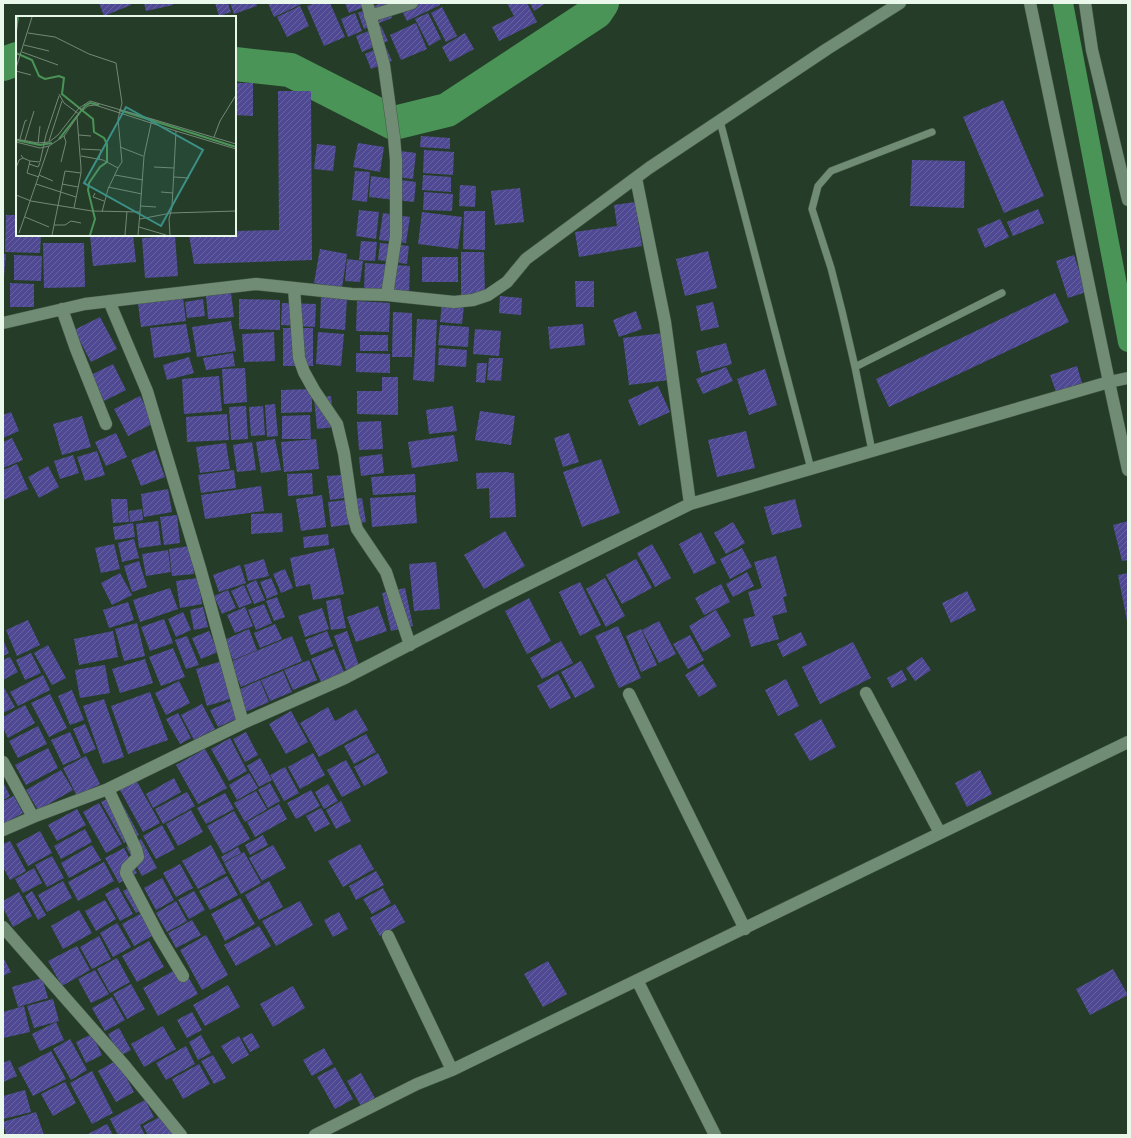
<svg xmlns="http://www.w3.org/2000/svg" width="1131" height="1138" font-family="'IBM Plex Sans',sans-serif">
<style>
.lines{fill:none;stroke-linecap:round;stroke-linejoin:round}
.canal{stroke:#4a9457;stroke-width:20}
.river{stroke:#4a9457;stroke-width:34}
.building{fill:url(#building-hatch)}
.lane-casing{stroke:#455b49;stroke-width:8}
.street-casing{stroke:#455b49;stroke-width:13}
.lane{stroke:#718c74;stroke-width:7}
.street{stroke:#718c74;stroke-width:12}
.inset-river{fill:none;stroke:#4a9457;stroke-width:2}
.inset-road{fill:none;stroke:#738876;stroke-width:1}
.view{fill:#3b9087;fill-opacity:0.15;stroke:#3b9087;stroke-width:2}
.inset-edge{fill:none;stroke:#e9f8ea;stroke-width:2}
</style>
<defs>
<pattern id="building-hatch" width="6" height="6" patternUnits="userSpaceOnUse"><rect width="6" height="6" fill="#4f4993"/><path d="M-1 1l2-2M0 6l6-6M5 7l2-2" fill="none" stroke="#6864a2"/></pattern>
</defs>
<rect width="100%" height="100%" fill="#253d28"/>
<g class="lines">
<path class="canal" d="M1063 3 1128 342"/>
<path class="river" d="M3 64 17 59
M235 64 290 70 394 123 447 110 596 12 602 3"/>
</g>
<path class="building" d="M99 3H130L131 5 104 16Z
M144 3H173V5L146 11Z
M215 3H228L231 12 219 16Z
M230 3H256L257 6 234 14Z
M268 3H304L274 17Z
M315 3H330L345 37 324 46 307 6Z
M345 3H374L349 13Z
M381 3H386L392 18 364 29 358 13Z
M398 3H439L440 5 407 21Z
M507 3H527L537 22 499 41 492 27 514 16Z
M530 3H546L534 11Z
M300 6 309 26 287 37 277 17Z
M442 7 457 36 446 42 431 13Z
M355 13 362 31 348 37 341 19Z
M428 13 441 39 429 46 415 19Z
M416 23 427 49 401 60 390 35Z
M381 26 388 41 362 52 356 36Z
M465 33 474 49 450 62 442 47Z
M385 45 392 61 371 69 365 54Z
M235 83H253V116L235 115Z
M278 91H311L312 260 194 264 189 235H235V231L279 230Z
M1003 100 1044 196 1004 213 963 117Z
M421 136 450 138V149L420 147Z
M358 143 384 147 380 172 353 167Z
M317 144 336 146 333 171 314 169Z
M393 150 416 153 413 179 390 176Z
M424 150 454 152 453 175 423 173Z
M912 160 965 161 964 208 910 206Z
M355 171 370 172 367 202 352 200Z
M423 175 451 177V192L422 190Z
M371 176 416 182 414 202 369 197Z
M460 185 476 186 475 207 459 206Z
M520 188 524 222 495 225 491 191Z
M424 192 453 194 452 211 423 210Z
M635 202 642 246 579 257 575 232 617 226 614 205Z
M1038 209 1044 223 1013 236 1007 222Z
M359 210 379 212 376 239 356 236Z
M464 211H485V250L463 249Z
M422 212 462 217 458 249 418 244Z
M383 213 410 217 406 243 379 240Z
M6 215H17V235H41L40 253 5 252Z
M1000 219 1009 237 985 248 977 229Z
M90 235H133L136 262 93 266Z
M175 236 178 276 145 278 142 238Z
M361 241 377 242 375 261 359 260Z
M43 243H84L85 287 44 288Z
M380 243 409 246 407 264 378 260Z
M320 249 347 254 342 288 314 283Z
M708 251 717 288 685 296 676 259Z
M461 252H484L485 295H461Z
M3 254H6L4 277H3Z
M14 255 42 256 41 281 14 280Z
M1074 255 1086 292 1068 298 1056 261Z
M422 257H458V282H422Z
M347 259 363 261 360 282 345 281Z
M365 263 410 266 409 294 364 291Z
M575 281H594V307H576Z
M10 283 34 284V307H10Z
M231 293 234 317 208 319 206 295Z
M1055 293 1069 322 889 407 876 379Z
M321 296 347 298 345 330 320 328Z
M500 296 522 298 521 315 499 313Z
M183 298 186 321 141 327 138 303Z
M203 299 205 316 187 318 185 302Z
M239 299 280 300V330L239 329Z
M357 301 390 303 389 332 356 331Z
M713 302 719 327 701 331 696 306Z
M282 303 316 304 315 327 281 325Z
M442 303 464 305 462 324 440 322Z
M636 311 642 329 619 337 613 320Z
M393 312 412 313V357H392Z
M100 317 117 349 91 362 74 330Z
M417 319 437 320 434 382 413 380Z
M231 321 236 351 197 357 192 327Z
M186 324 191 352 154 358 150 328Z
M583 324 585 345 550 349 548 327Z
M440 325 469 327 468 347 438 345Z
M283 328H313V366H283Z
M475 329 501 331 499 356 473 354Z
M274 332 275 361 244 362 242 334Z
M318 332 344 334 341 366 316 364Z
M663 333 669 380 629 385 623 338Z
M360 335H388V351H360Z
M726 343 732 364 701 373 696 351Z
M439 348 467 350 466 367 438 365Z
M233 353 235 366 206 370 203 358Z
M356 353 390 354V373L356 372Z
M189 357 194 373 167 380 163 365Z
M489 358H503L501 381 487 380Z
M477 363H487L485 383 476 382Z
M113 364 126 390 104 401 91 375Z
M1077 366 1082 383 1056 392 1050 375Z
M726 367 733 381 703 394 696 379Z
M245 368 247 402 224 404 222 369Z
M765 369 777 405 749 415 737 379Z
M219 376 222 411 184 414 182 379Z
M382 377H398V415L357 414V391H382Z
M658 386 670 412 639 426 628 400Z
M312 389V412L281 413V390Z
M140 396 154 423 128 436 114 409Z
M331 396 334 427 317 429 314 398Z
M275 404 278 436 267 437 265 405Z
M246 406 248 439 231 440 229 407Z
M263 406 265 435 251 436 249 407Z
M453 406 457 431 429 434 426 410Z
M480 411 515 416 511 445 475 440Z
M11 412 19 431 3 438V415Z
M227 414 229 440 187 442 186 417Z
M310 415 311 439H282V416Z
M82 416 91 447 62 455 53 424Z
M381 421 383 449 359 450 357 422Z
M746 431 755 468 717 477 708 440Z
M116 433 127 457 106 466 95 442Z
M569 433 579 462 563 467 554 438Z
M454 435 458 461 412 468 408 442Z
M12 438 23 460 3 468V442Z
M275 439 281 470 261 473 256 442Z
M316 439 319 469 284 472 281 442Z
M252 442 256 470 237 472 233 445Z
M226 443 230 469 200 473 196 447Z
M155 450 165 477 141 486 131 460Z
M97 451 105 475 85 481 77 457Z
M382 454 384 473 361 476 359 457Z
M73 455 79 473 60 479 54 461Z
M601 459 620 513 582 527 563 472Z
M17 464 28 489 3 500V470Z
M48 466 59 487 39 498 28 477Z
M234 470 236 488 201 493 198 475Z
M509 472V473H514L516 517 490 518 489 488 477 489 476 473Z
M312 473 313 494 288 496 287 474Z
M415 474 416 492 373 495 371 477Z
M342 475 344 498 330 500 327 476Z
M261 486 264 511 205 519 201 495Z
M168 489 172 512 144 517 141 494Z
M322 495 326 527 301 531 296 499Z
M415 495 417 523 372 527 370 498Z
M362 498 366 522 331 527 328 502Z
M111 499H127L129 522 113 523Z
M795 499 802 527 772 535 764 507Z
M142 509 143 520 130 522 129 511Z
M282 513 283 532 251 534V514Z
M177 515 180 543 164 545 160 517Z
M158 521 161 545 139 548 136 524Z
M1128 521V560L1122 561 1113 525Z
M733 522 745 543 726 554 714 533Z
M133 523 135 537 115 540 113 527Z
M505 531 525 566 484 589 464 555Z
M701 532 716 563 694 574 679 544Z
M328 534 329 545 304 548 303 537Z
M134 539 139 558 122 562 118 543Z
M114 544 120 569 101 573 95 548Z
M652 544 671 578 655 587 637 553Z
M191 546 194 574 172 576 169 549Z
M334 548 344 594 313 600 310 584 296 587 290 558Z
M742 548 752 567 730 579 720 559Z
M168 550 171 572 146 576 142 554Z
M776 556 787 596 783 597 787 612 772 616 779 639 751 647 743 619 755 616 748 592 762 588 754 562Z
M264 559 269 576 248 581 244 565Z
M636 559 652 588 622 604 606 575Z
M139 561 147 587 132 592 124 566Z
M436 562 440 609 414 611 409 564Z
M240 565 246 583 219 592 213 575Z
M285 569 293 588 281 593 273 574Z
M747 572 754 586 733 597 726 584Z
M120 573 132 595 112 605 101 583Z
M1128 573V621H1127L1118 575Z
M198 578 202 604 180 608 176 581Z
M271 578 278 594 267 599 260 582Z
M605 578 625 616 606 627 586 589Z
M256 580 265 600 254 604 246 585Z
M580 582 601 625 580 636 559 592Z
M721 584 730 602 704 615 695 598Z
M244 585 252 603 239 608 231 591Z
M170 588 178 609 140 622 133 600Z
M405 588 413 626 391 631 382 593Z
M228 590 236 608 222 614 214 596Z
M967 591 976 610 951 623 942 603Z
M277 597 285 617 274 621 266 601Z
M340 598 346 628 331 630 326 601Z
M529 598 551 641 527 654 505 611Z
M128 602 134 620 109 628 103 610Z
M264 604 272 623 256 630 248 610Z
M378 606 387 631 356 642 347 617Z
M203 607 208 627 194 630 190 610Z
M245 607 253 626 235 633 227 615Z
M322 608 329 629 305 637 298 616Z
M716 610 731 636 703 652 689 626Z
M183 612 191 630 176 637 168 619Z
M164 619 173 643 150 651 141 627Z
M28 620 40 645 17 656 6 630Z
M659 621 676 654 659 663 642 630Z
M137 623 145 656 124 661 115 629Z
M275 624 282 639 260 648 254 633Z
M618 626 641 678 619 688 595 636Z
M249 629 257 650 233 660 224 640Z
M641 629 657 665 641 672 626 636Z
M113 631 118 657 79 665 74 639Z
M209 631 218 652 201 659 192 638Z
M327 631 333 646 311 655 305 640Z
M347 631 359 666 346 670 334 636Z
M801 632 807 645 783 657 777 644Z
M690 635 704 660 688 669 673 644Z
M187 636 199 665 186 669 175 640Z
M292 636 302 661 241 687 230 662Z
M3 640 9 653 3 656Z
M561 641 573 663 542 679 530 658Z
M853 642 871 678 820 704 802 667Z
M48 645 66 678 52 685 34 653Z
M173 648 185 677 161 686 149 657Z
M334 649 344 672 321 682 311 659Z
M31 653 41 673 25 680 16 660Z
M10 657 18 672 3 680V660Z
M922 657 931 670 915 681 906 668Z
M145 659 153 683 120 693 112 669Z
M309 660 317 680 293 690 284 670Z
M222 661 233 698 207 706 196 669Z
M581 661 595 687 575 698 561 672Z
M703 664 717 686 699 697 685 675Z
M105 665 110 693 80 698 75 670Z
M902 670 907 680 892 688 887 678Z
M283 671 292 692 270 701 261 680Z
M558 674 571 698 550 709 537 686Z
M43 675 50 690 18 706 10 692Z
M786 679 799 706 778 716 765 690Z
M260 680 269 702 245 712 236 691Z
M179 681 190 703 166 715 155 693Z
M3 686 15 707 3 713Z
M72 690 84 720 70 725 58 696Z
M150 692 168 740 128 754 111 706Z
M50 694 67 728 49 737 31 703Z
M104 699 124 757 103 764 83 706Z
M231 701 238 718 218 727 210 710Z
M202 704 215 729 194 740 181 715Z
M25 705 35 723 8 738 3 728V717Z
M328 707 335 721 356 709 368 730 319 757 300 723Z
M291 711 308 742 286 754 269 724Z
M178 713 191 738 180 744 166 719Z
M821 719 836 747 810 761 794 734Z
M85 724 96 749 84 754 73 729Z
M38 726 47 744 18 758 9 741Z
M70 732 81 757 63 765 51 740Z
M246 732 258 755 245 762 233 739Z
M366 734 376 752 354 764 344 746Z
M230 738 247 771 229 781 211 749Z
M48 748 58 768 26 785 15 765Z
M205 749 227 788 198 804 176 765Z
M313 753 325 775 300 789 288 767Z
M378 753 388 773 364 786 354 767Z
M86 756 100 784 77 796 63 768Z
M260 758 272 780 259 787 247 766Z
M346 760 361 787 342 797 327 770Z
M285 767 299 793 284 801 270 775Z
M61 770 73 790 38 810 26 790Z
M980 770 992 794 967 807 955 783Z
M249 773 258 788 237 800 229 785Z
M174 778 181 792 153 808 146 794Z
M136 780 160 823 143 832 120 790Z
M3 782 10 796 3 800Z
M270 783 280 801 268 808 258 790Z
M328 784 338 801 324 809 315 792Z
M311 790 320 806 296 819 287 803Z
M256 791 267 809 245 822 234 803Z
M187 792 195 806 163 824 155 809Z
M225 793 234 809 206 824 197 808Z
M117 794 139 835 124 843 101 802Z
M14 796 23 813 3 824V801Z
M341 801 351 821 336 829 326 810Z
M99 803 122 844 106 853 83 812Z
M279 804 287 819 255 837 247 822Z
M321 808 330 824 315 832 306 816Z
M77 809 86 825 57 841 48 825Z
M191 810 203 832 178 846 166 824Z
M234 811 250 839 223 854 207 826Z
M162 825 175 849 156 859 143 836Z
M85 829 92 842 61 859 54 846Z
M40 831 52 853 28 866 16 844Z
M263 835 268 845 250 855 245 845Z
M141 839 157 868 142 876 126 847Z
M10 841 26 871 10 880 3 867V844Z
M360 844 374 869 343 887 328 861Z
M92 845 101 860 69 878 61 863Z
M211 845 226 873 198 889 182 861Z
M273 845 286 868 262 881 249 858Z
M238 847 241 853 224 862 221 857Z
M124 848 137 873 119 883 105 858Z
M244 852 261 883 241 894 224 863Z
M52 856 64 878 47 887 35 865Z
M104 862 114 881 78 901 68 882Z
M180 864 193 888 176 897 163 873Z
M34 868 42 883 23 893 15 879Z
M376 871 384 885 356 900 349 886Z
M227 876 238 895 210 910 199 891Z
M162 878 174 900 156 910 144 888Z
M63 881 72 898 47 912 38 895Z
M269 881 283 907 259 920 245 895Z
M138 883 150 905 136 913 123 891Z
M118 887 133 914 120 921 105 894Z
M383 888 391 903 372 914 363 899Z
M32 891 46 915 38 920 25 896Z
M194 891 205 910 189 919 178 900Z
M19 892 32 916 13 927 3 908V901Z
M240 898 255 924 225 941 211 914Z
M105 900 116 919 96 931 85 911Z
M176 901 187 921 167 932 156 913Z
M300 901 313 925 276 946 262 921Z
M395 904 405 922 380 936 370 918Z
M149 909 161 931 134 946 122 924Z
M79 910 92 933 63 949 51 926Z
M339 912 348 929 333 937 324 920Z
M192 920 201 935 176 948 168 933Z
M117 923 131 947 113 957 100 933Z
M259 926 271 946 236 966 224 945Z
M206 935 228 975 202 990 180 950Z
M99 936 111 959 92 969 80 947Z
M149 941 164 967 137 982 122 956Z
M77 946 90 970 62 986 48 961Z
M3 957 11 972 3 976Z
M117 958 130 982 110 993 97 969Z
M548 961 567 994 543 1007 524 974Z
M182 966 198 994 158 1016 143 988Z
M1113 969 1128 995 1090 1015 1076 989Z
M95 970 109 994 91 1003 78 979Z
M42 978 48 998 18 1007 12 987Z
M131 984 145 1009 127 1019 113 994Z
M228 985 240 1007 205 1026 193 1005Z
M293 986 305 1008 273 1027 260 1004Z
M112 997 125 1020 105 1031 92 1008Z
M53 999 59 1021 34 1028 27 1006Z
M24 1006 30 1032 3 1038V1012Z
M192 1012 202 1030 187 1038 177 1020Z
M56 1022 64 1040 40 1051 32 1034Z
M163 1026 176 1049 144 1067 131 1044Z
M119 1028 131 1050 120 1056 108 1034Z
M252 1033 260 1047 250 1052 242 1038Z
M92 1034 102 1055 86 1063 76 1042Z
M201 1035 211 1053 198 1060 189 1042Z
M239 1036 249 1055 232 1064 221 1046Z
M70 1039 87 1070 71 1080 53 1049Z
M186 1046 195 1064 166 1080 156 1063Z
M324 1048 333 1064 312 1076 303 1060Z
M51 1051 66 1079 33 1096 18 1068Z
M213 1055 226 1078 214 1084 201 1061Z
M10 1060 17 1076 3 1082V1063Z
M117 1060 134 1092 116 1102 98 1071Z
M199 1064 210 1084 183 1099 172 1079Z
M335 1067 353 1099 335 1109 317 1077Z
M92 1071 113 1113 92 1124 70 1083Z
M361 1073 376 1100 362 1108 347 1081Z
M65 1082 76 1103 53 1116 41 1094Z
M25 1090 31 1112 3 1119V1096Z
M145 1100 154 1117 140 1125 145 1135H118L110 1119Z
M36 1112 44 1135H6L3 1122Z
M167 1113 180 1135H148L143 1126Z
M107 1124 113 1135H86Z"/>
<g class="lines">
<defs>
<path id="lane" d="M720 121 811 469
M855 367 1002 293
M872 451 855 367 842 311 831 268 812 209 818 186 831 171 932 132"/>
<path id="street" d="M1030 3 1109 382 1128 470
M1085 3 1092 50 1128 200
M370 16 412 3
M636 178 665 322 690 504
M294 288 299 358 304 372 314 390 337 424 344 453 353 515 357 529 386 572 410 645
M387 295 454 302 473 300 488 295 507 282 526 259 649 168 827 49 900 3
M109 301 147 391 200 568 243 723
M62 309 76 349 106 424
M3 323 85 304 256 284 352 294 387 295 396 236V160L394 137 384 65 367 3
M866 693 940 833
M629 694 745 929
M3 762 33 817 3 830
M108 789 136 849 138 857 127 868 126 873 159 936 183 976
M33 817 108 789 243 723 345 678 496 600 690 504 1109 382 1128 378
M3 927 125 1066 181 1135
M388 936 452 1070
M637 980 715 1135
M315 1135 417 1084 452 1070 1128 742"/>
</defs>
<use href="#lane" class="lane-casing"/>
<use href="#street" class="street-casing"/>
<use href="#lane" class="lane"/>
<use href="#street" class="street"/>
</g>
<g transform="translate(16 16)">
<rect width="220" height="220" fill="#253d28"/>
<path class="inset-river" d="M0 15 2 1M0 37 16 44 23 60 29 63 43 60 48 62 46 78 77 103 78 116 88 122 91 128V146L84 151 73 167 72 174 79 203 74 219M103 94 220 131M43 123 69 90 74 87 83 89M0 124 24 129 36 127"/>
<path class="inset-road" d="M12 17 39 21 73 38 100 47 106 87 102 103 106 146 102 152M8 29 33 35M6 36 42 49M0 52 16 1M0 55 15 59M63 92 67 94 72 90 79 89 160 115 156 191 153 203 154 219M160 115 220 133M63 119 75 120M198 121 204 105 220 79M0 123 22 127 33 126 42 119 63 92 74 85 136 103M4 123 9 105 11 104M9 124 18 95M33 125 46 85M0 126 24 132 33 130 48 120 61 101M22 127 24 110M104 131 127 140M65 133 85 134 83 143M65 140 87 144 102 152 92 173 86 196M7 142 14 145 11 157 23 161M14 145 24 146 30 119 43 80M45 146 50 126 48 120M13 148 22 151 24 147M138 151 158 152M0 152 3 144 7 142 5 139M23 159 37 165M99 159 127 164M158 161 173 162M20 168 60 181M46 168 62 171M92 171 126 178M145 176 157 177M79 177 77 181 88 185M0 179 15 185 76 195 124 196 122 219M125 190 140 191M58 192 65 157M124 196 128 140 136 103 220 128M9 201 33 211M124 203 155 197 220 195M38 209H49L55 205 65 207M123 211 150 219M3 217 33 130M36 219 49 155 65 157V152L61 101 63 98 48 87 43 78M109 219 111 195"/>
<path class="view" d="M110 91 187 134 145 210 68 167Z"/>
<rect width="220" height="220" class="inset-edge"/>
</g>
<rect width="1131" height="1138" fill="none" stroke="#e9f8ea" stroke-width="8"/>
</svg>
